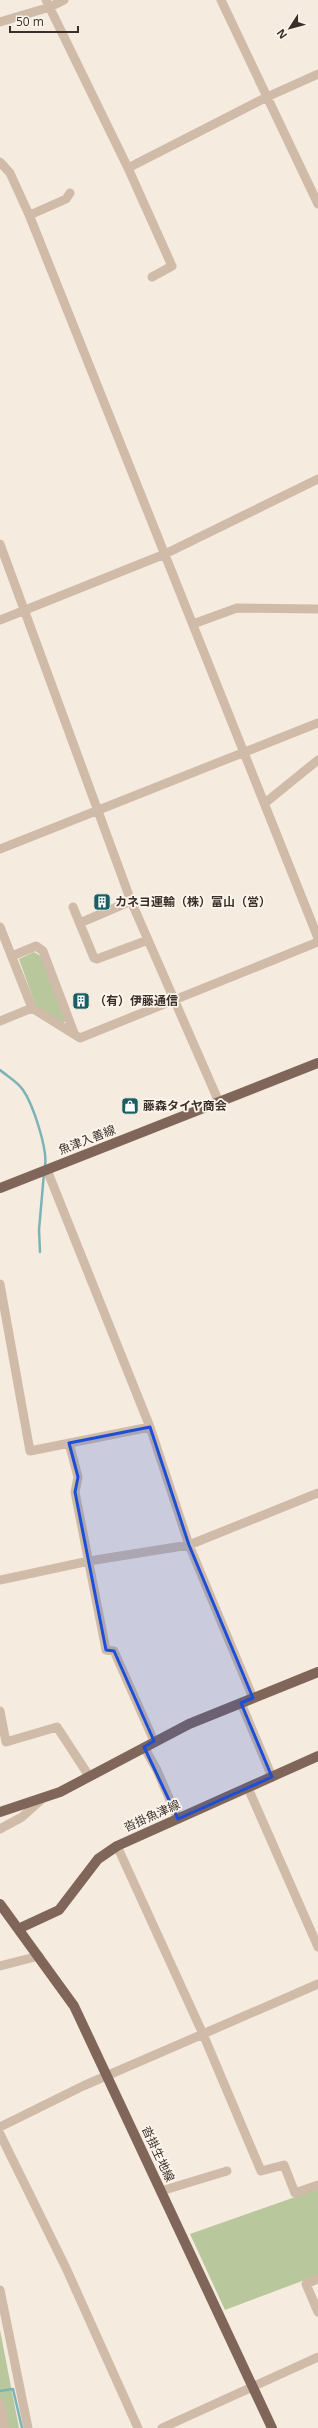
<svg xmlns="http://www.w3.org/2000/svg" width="318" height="2428" font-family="'Open Sans','Noto Sans JP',sans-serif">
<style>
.green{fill:#b8c79c}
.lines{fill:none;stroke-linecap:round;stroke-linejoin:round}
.stream{stroke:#7ab4b7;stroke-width:2.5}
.minor{stroke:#d0bba9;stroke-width:9}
.major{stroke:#806659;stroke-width:10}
.marked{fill:#1d4ed8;fill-opacity:0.2;stroke:#1d4ed8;stroke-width:3;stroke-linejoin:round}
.labels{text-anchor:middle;stroke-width:3.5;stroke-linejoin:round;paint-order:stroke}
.poi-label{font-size:12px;font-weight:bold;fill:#3c2f29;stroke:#fcf5ec;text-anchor:start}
.street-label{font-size:12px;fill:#3c2f29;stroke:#fcf5ec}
</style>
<rect width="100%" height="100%" fill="#f6ebdf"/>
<path class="green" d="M34 952 41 956 66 1021 63 1023 36 1007 19 959Z
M318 2189V2275L225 2310 190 2234Z
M0 2330 19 2428H0Z"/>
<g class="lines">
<path class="stream" d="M0 1070C7 1076 18 1082 23 1090 33 1104 48 1150 45 1166
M40 1252 39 1230 44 1173
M0 2391 13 2389 22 2428"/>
<path class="minor" d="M46 0 128 168 172 266 152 277
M221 0 318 204
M0 22 50 7 64 0
M0 162 10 173 30 217 318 938
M128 168 267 97 318 74
M30 215 66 199 70 193
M0 544 131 901 219 1102
M0 620 165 554 318 479
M193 624 237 608 318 609
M265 803 318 760
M0 849 318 723
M73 907 94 958 97 959 148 940
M80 923 131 901
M0 927 32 1008 80 1038 318 942
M12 956 36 946 43 951 74 1033
M0 1021 32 1008
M47 1170 150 1427 189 1545 253 1698
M0 1284 30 1451 150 1427
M69 1443 78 1477 75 1492 106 1650 114 1651 154 1741
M0 1580 89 1561 189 1545 318 1493
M241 1703 272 1777
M0 1711 6 1742 57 1727 89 1776
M144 1747 157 1770 178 1819
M248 1788 318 1947
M0 1829 22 1817 41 1800
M0 1966 39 1956
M318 1984 203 2034 261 2171 284 2165 295 2193 318 2185
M0 2127 83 2086 203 2034 117 1846
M0 2134 66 2268 138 2428
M161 2191 227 2171
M318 2279 306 2284 318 2312
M0 2290 28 2428
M0 2403 5 2428
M162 2428 318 2357"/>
<path class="major" d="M0 1188 318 1063
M0 1812 60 1792 189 1724 318 1672
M0 1904 74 2006 272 2428
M18 1929 59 1910 98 1859 117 1846 318 1756"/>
</g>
<path class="marked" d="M150 1427 189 1545 253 1698 241 1703 272 1777 178 1819 144 1747 154 1741 114 1651 106 1650 75 1492 78 1477 69 1443Z"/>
<defs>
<symbol id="building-square" viewBox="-11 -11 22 22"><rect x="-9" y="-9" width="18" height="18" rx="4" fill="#195e63" stroke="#fcf5ec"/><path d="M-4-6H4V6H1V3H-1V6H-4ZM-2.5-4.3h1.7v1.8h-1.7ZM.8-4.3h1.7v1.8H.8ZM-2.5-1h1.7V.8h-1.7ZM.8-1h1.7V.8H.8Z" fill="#fff"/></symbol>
<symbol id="shop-square" viewBox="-11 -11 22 22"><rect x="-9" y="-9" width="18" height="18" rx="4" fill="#195e63" stroke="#fcf5ec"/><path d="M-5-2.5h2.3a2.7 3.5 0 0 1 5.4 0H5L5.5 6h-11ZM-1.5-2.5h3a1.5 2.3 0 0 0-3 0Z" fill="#fff"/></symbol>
</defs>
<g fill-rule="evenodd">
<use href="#building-square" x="92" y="892" width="20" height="20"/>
<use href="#building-square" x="71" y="991" width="20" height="20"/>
<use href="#shop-square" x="120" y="1096" width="20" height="20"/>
</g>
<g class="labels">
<g class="poi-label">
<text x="115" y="906">カネヨ運輸（株）富山（営）</text>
<text x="94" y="1005">（有）伊藤通信</text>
<text x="143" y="1110">藤森タイヤ商会</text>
</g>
<g class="street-label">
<text transform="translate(87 1140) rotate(-21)" y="4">魚津入善線</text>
<text transform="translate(152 1816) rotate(-24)" y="4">沓掛魚津線</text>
<text transform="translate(158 2154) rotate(65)" y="4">沓掛生地線</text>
</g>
</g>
<g transform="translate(290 28) rotate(234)" stroke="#fcf5ec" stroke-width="3" paint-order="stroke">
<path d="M0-3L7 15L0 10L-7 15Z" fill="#3c2f29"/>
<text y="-6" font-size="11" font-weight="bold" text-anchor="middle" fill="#3c2f29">N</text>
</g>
<path d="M10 26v6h68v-6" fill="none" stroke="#3c2f29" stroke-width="2"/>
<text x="16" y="26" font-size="12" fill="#3c2f29" stroke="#fcf5ec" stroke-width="3" paint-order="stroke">50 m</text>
</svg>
